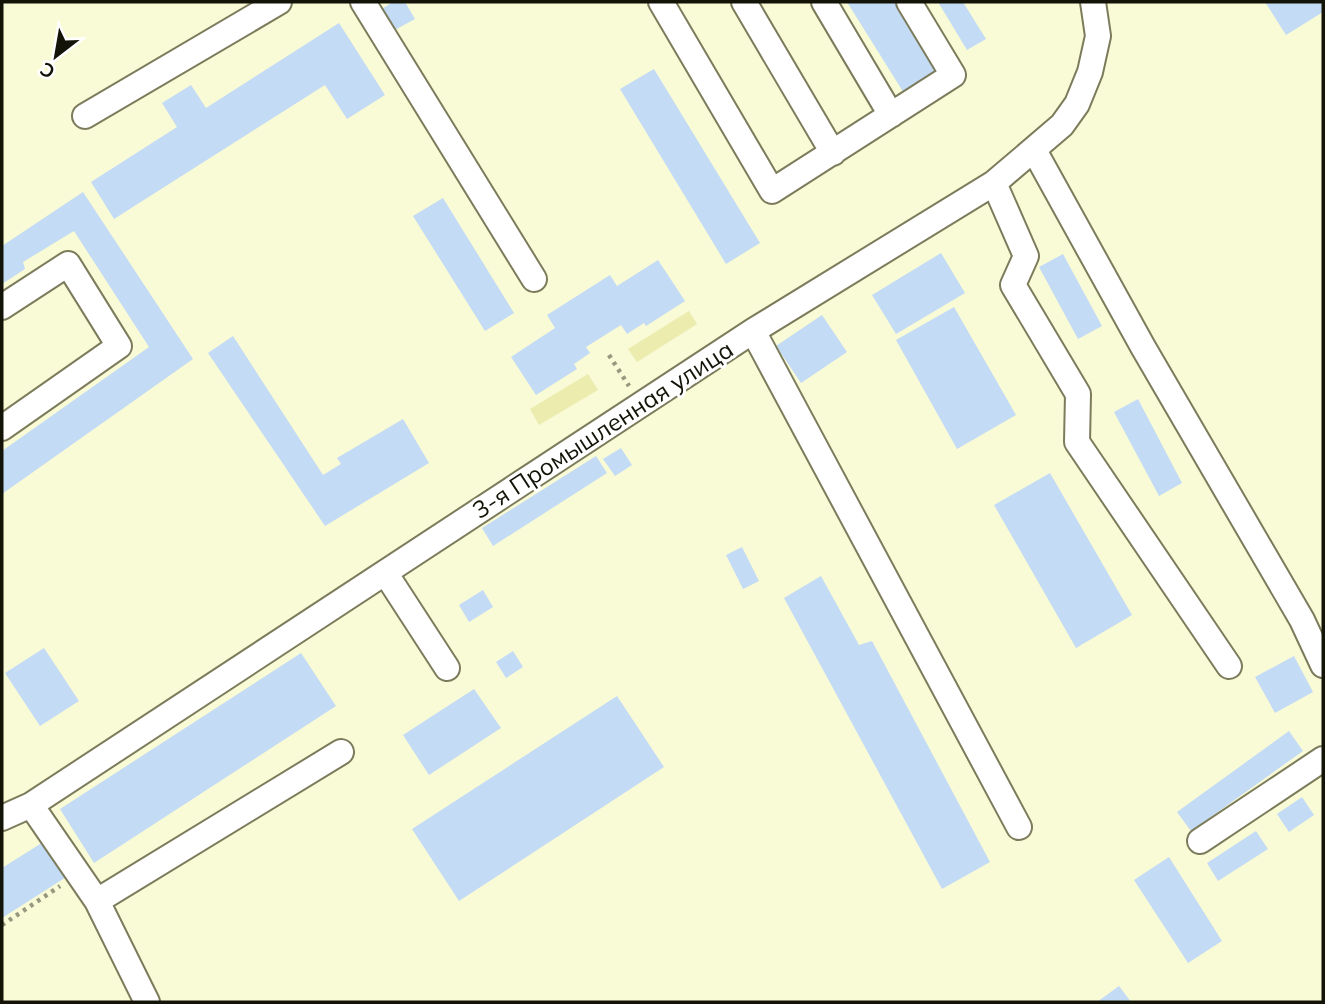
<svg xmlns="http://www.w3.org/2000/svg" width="1325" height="1004" font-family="Mulish,sans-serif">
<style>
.green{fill:#ebecae}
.building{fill:#c3dbf5}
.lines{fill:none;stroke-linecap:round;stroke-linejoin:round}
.minor-casing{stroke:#7c7c5c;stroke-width:28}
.path{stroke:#97987e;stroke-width:4.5;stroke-dasharray:3.5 5;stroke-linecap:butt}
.minor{stroke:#fff;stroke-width:24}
.labels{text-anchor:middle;stroke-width:6;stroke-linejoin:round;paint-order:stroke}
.street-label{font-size:24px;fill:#131407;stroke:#fff}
</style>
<rect width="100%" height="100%" fill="#f9fad6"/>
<path class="green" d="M689 311 697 324 637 362 628 349Z
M588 374 598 390 539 425 530 409Z"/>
<path class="building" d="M393 2H405L415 19 393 31 380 10Z
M847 2H900L945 74 907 98Z
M938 2H963L986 39 967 50Z
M1265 2H1323V12L1286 35Z
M339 23 385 95 347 119 325 85 114 219 91 182 177 127 162 103 191 85 206 108Z
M654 69 760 243 726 264 620 89Z
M83 192 193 359 2 494V451L149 347 74 231 23 262 25 269 2 284V246Z
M443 198 514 313 485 331 413 216Z
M941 253 965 293 896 334 872 295Z
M1063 254 1102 326 1078 339 1039 267Z
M658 260 685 301 646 326 644 323 627 334 621 325 586 347 590 353 574 364 577 369 536 395 511 357 555 328 547 315 610 275 617 286Z
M954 307 1016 415 957 449 896 340Z
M822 315 847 352 801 383 776 346Z
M233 336 323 475 341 464 337 458 403 419 429 463 325 526 208 353Z
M1138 399 1182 483 1159 496 1114 412Z
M621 448 632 465 615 476 603 459Z
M596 456 607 473 493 546 482 528Z
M1050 473 1132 615 1076 648 994 505Z
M742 547 759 581 743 589 726 555Z
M821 576 859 645 872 641 990 862 942 889 784 598Z
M483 590 493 607 469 622 459 605Z
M44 648 79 701 40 726 5 673Z
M513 651 523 667 506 678 496 662Z
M301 653 336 706 94 863 60 809Z
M1294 656 1313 692 1275 713 1255 677Z
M474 689 501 728 429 775 403 735Z
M617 696 664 767 459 901 412 829Z
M1289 731 1303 751 1191 831 1177 812Z
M1302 797 1314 815 1289 832 1277 814Z
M1256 831 1268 849 1218 881 1207 863Z
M48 839 71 874 2 918V868Z
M1169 857 1222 941 1188 963 1134 880Z
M1119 986 1131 1002H1097Z"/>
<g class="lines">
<defs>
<path id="minor" d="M363 2 534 279
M661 2 772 191 953 75 909 2
M744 2 833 153
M824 2 891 115
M85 116 279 2
M1034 150 1143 347 1302 620 1323 665
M994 183 1026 256 1013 285 1078 394 1077 442 1229 666
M2 307 68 264 119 346 2 428
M753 331 1019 827
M386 574 447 668
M31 805 97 901 341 752
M2 818 31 805 753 331 994 183 1062 125 1077 104 1090 72 1098 36 1093 2
M1200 841 1323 759
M97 901 147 1002"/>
</defs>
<use href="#minor" class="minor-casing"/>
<path class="path" d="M609 355 629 386
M2 925 60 886"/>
<use href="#minor" class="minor"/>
</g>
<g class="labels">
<g class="street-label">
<text transform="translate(603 430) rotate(-33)" y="8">3-я Промышленная улица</text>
</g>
</g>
<rect width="1325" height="1004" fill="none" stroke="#131407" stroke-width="7"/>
<g transform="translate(56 56) rotate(211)" stroke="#ffffff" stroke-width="5" paint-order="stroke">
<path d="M0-5L12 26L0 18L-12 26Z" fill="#131407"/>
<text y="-10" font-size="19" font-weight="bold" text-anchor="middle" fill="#131407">С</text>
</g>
</svg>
